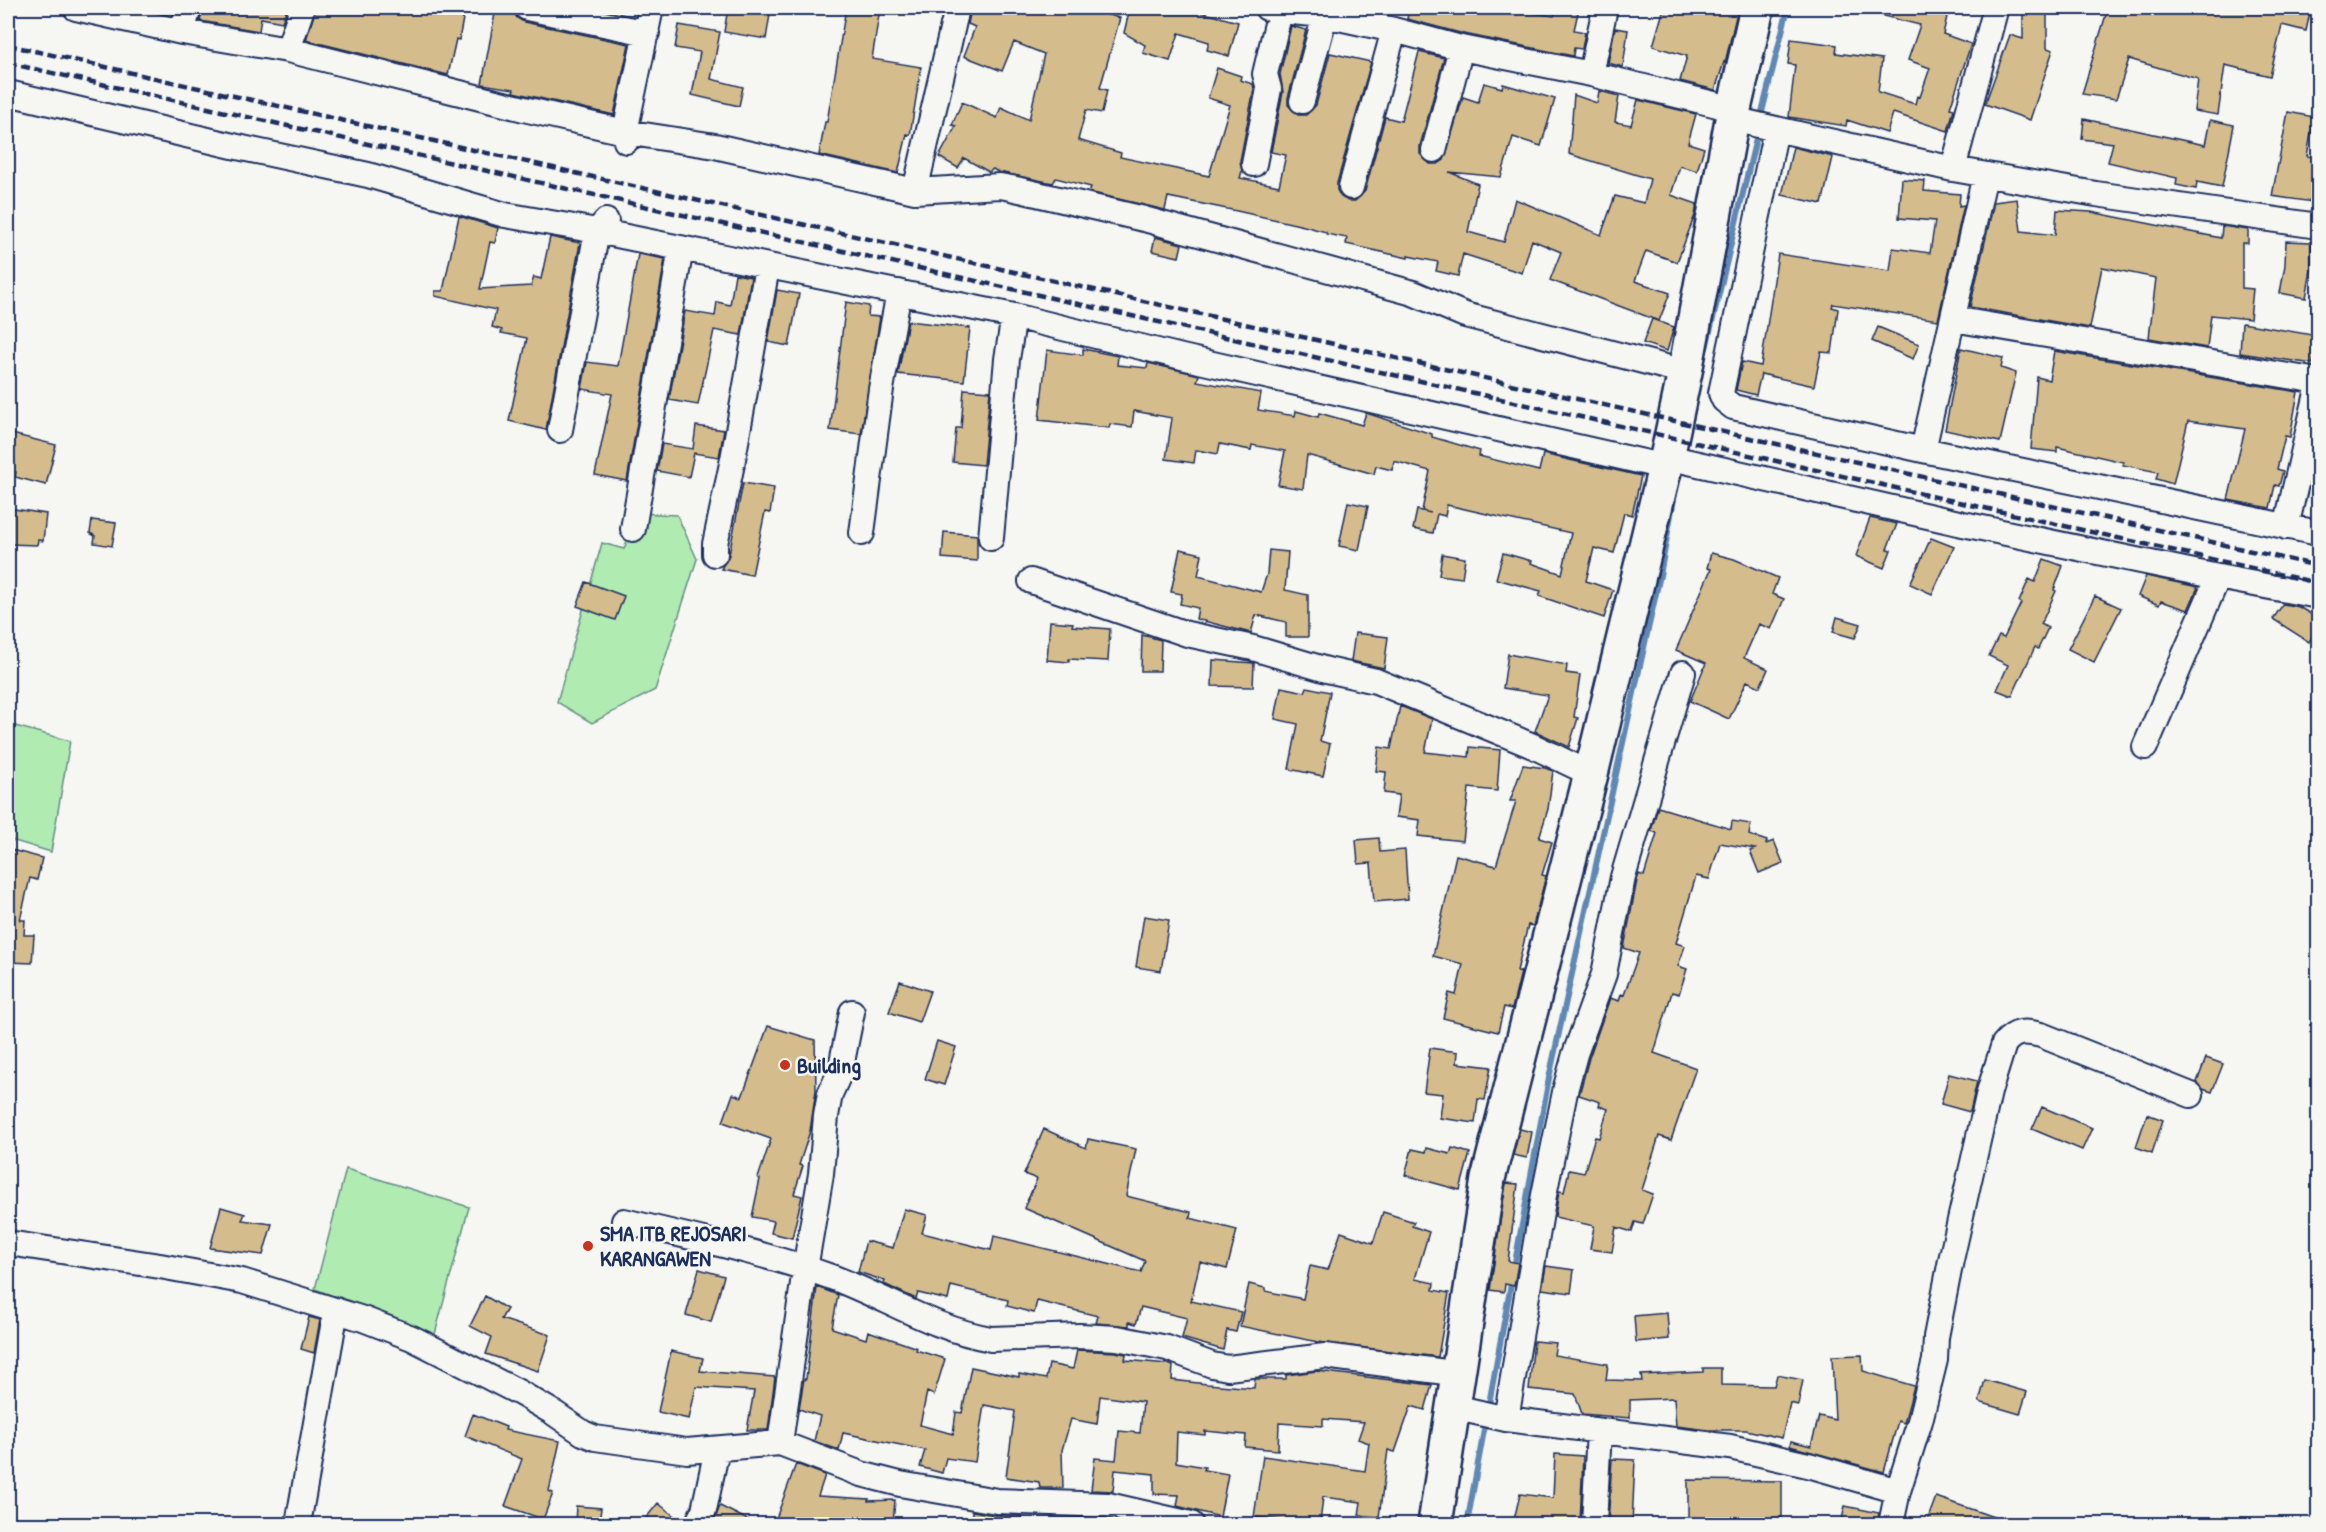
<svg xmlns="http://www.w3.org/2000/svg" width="2326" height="1532" font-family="'Patrick Hand',sans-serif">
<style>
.green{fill:#b0ebb1;stroke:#668d88;stroke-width:1.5}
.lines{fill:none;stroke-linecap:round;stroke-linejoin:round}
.stream{stroke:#6188b4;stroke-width:6}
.building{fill:#d5bc8c;stroke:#1b2f5e;stroke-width:1.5}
.minor-casing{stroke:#1b2f5e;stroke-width:28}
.secondary-casing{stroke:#1b2f5e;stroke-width:38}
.minor{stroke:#f6f6f2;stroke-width:24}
.secondary{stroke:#f6f6f2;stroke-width:33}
.rail{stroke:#1b2f5e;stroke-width:4.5;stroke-dasharray:9 4.5;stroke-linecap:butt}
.poi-dot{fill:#c8321e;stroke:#f6f6f2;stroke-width:2}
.labels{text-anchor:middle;stroke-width:5;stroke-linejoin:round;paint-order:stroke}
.poi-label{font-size:22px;font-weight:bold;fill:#1b2f5e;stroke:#f6f6f2;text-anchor:start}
</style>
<rect width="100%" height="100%" fill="#f6f6f2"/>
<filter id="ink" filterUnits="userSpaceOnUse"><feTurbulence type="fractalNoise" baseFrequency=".0167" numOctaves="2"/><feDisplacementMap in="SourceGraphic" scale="12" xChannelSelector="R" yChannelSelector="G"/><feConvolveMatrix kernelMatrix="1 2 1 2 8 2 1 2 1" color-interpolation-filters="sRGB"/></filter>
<g filter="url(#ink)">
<path class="green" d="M638 513 677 515 697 559 655 690 592 723 557 702 602 543 624 549Z
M8 724 70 741 51 852 8 839 12 778 8 777Z
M346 1169 469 1207 435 1334 315 1289Z"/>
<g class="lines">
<path class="stream" d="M1760 120 1788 8
M1706 348 1758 130
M1488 1409 1549 1078 1660 575 1675 493
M1467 1524 1486 1419"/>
</g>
<path class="building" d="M203 8H287L282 22 261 18 259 31 200 21Z
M316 8H465L459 40 456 39 448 75 306 40Z
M496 8 513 11 517 18 524 22 629 44 614 115 513 92 514 89 482 84Z
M728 8H771L766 39 724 32Z
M846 8H880L872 59 921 67 910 135 907 134 898 173 819 155 825 122H827Z
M971 8H1082L1120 18 1100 88 1107 90 1102 113 1086 110 1078 140 1121 153 1120 157 1209 176 1230 105 1208 98 1217 68 1241 76 1240 80 1253 84 1254 89 1240 161 1242 171 1240 178 1279 186 1286 155 1271 152 1283 92 1280 74 1291 26 1306 30 1288 98V105L1298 115H1306L1316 105 1330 53 1371 62 1337 183V190L1341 197 1348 201H1355L1365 191 1385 117 1401 121 1419 52 1444 58 1420 146V154L1430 164H1438L1444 160 1463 97 1478 102 1484 83 1502 88 1503 84 1555 99 1541 146 1513 137 1501 177 1449 172 1478 184 1468 232 1504 242 1515 199 1601 235 1615 196 1644 203 1650 179 1569 154 1574 95 1597 103 1599 91 1619 96 1615 122 1631 125 1638 100 1696 114 1688 143 1704 148 1697 171 1680 166 1671 195 1697 204 1695 215 1677 262 1646 251 1635 281 1670 293 1659 321 1550 280 1561 252 1532 240 1522 273 1463 254 1458 276 1436 271 1438 262 1408 256V258L1346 244 1347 238 1326 234V232L1304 226 1237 211 1168 197 1165 210 1089 192 1091 187 1056 178 1053 183 998 172 993 169 989 172 964 158 958 168 939 157 956 126 952 125 962 102 997 118 1001 107 1029 120 1044 54 1014 42 1002 71 964 56 975 27 968 24Z
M1130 8H1194L1193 10 1238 22 1229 56 1207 50 1209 42 1179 33 1170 61 1143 53 1145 45 1124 33Z
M1409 8H1498L1554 16 1556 8H1579L1574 30 1585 32 1582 49 1574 48 1573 56 1464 34 1407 19Z
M1664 8H1738L1725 63 1724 62 1715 90 1680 81 1687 56 1653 46Z
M1876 8H1949L1943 34 1971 44 1950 108 1954 109 1948 131 1893 113 1887 133 1847 120 1846 126 1789 117 1795 65 1788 64 1791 39 1837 45 1836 53 1882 59 1878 92 1915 104 1917 96 1920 97 1930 68 1908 60 1920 25 1875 14Z
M2023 8H2047V48L2053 50 2030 120 1985 104 2010 35 2023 39Z
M2108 8H2311L2306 31 2282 25 2270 76 2225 65 2218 115 2194 111 2198 79 2129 59 2116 99 2082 94Z
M679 25 720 32 711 79 743 87 739 106 692 95 700 52 675 48Z
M1615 28 1628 30 1623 67 1608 63Z
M2288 112 2314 117 2307 156 2319 158V203L2272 196Z
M2084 119 2205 145 2210 120 2234 125 2222 187 2197 182 2196 189 2176 185 2177 178 2108 162 2113 143 2082 139Z
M1793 147 1833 157 1822 204 1782 195Z
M1902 179 1925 181 1924 191 1960 194 1959 206 1964 205 1938 320 1833 304 1832 307 1838 309 1832 353 1821 352 1814 386 1761 374 1756 395 1736 390 1742 362 1761 366 1778 254 1890 271 1893 248 1930 253 1935 221 1899 218Z
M2017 199 2021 231 2055 235 2057 210 2091 212 2221 238 2222 226 2248 230V243H2242V288L2253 289 2250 319 2211 315 2207 348 2149 338 2156 278 2102 267 2090 328 1970 307 1994 202Z
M459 216 498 228 495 243 490 242 480 289 531 286 534 277 541 279 550 237 580 243 546 430 509 421 527 338 501 333 502 330 492 327 496 310 435 296V291H443Z
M1155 237 1182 244 1179 257 1152 251Z
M2286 241 2311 242V270L2306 298 2280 293 2285 265Z
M638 254 665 259 627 481 595 475 612 394 582 389 587 362 618 366Z
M735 274 751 277 741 335 714 330 698 405 669 400 685 311 715 316 717 302 730 305Z
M777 290 799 294 789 346 768 342Z
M846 302 869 306 868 316 880 317 861 434 830 430Z
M1652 319 1674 327 1667 351 1643 343Z
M908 321 970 328 964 381 898 374Z
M2242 323 2318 336 2313 364 2240 353Z
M1878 327 1919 344 1913 359 1872 341Z
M1961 348 2003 358 2001 368 2016 373 2000 442 1945 430Z
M1083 349 1118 356 1117 365 1147 368 1148 363 1199 375 1197 381 1261 393 1258 410 1295 416 1296 411 1318 417 1319 413 1362 425 1366 413 1432 434V437L1480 451 1479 456 1539 471 1543 454 1641 476 1632 515 1624 513 1614 553 1594 548 1586 581 1613 590 1604 618 1539 596 1541 591 1496 579 1503 553 1532 561 1531 563 1562 574 1571 533 1447 505 1445 516 1437 514 1433 533 1413 529 1417 510 1431 513 1422 511 1430 471 1394 461 1392 470 1376 466 1374 474 1307 455 1303 489 1278 485 1285 451 1252 445 1251 450 1220 444 1218 454 1196 450 1194 463 1166 459 1172 418 1134 411 1132 427 1110 424 1109 428 1039 420 1047 350 1083 355Z
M2054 351 2298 392 2290 437 2285 436 2277 469 2283 471 2279 486 2275 485 2270 508 2228 500 2245 429 2188 421 2173 484 2156 479 2158 472 2123 465V462L2057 447V452L2031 449 2037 377 2049 380Z
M964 389 990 391 983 465 953 462 956 428H961Z
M696 426 724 430 719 457 694 453 689 477 657 471 662 444 693 449Z
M8 433 56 445 46 485 15 477 16 472 8 470Z
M743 483 774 488 770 513 765 512 752 575 721 569 729 555Z
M1348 502 1368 506 1359 550 1339 546Z
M8 508 46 514 43 541 38 540 37 545 8 544Z
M1870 518 1897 524 1887 549 1891 550 1884 568 1856 556Z
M92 520 116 523 112 546 94 543 95 536 90 533Z
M944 532 977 535V561L942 558Z
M1931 538 1954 547 1932 594 1910 584Z
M1180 549 1202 554 1198 576 1261 592 1267 574 1269 550 1288 552 1285 590 1308 595V637H1286V622L1256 615 1251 633 1196 619 1198 608 1180 604 1182 594 1171 592Z
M1711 553 1734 559 1778 578 1772 594 1784 599 1771 629 1759 624 1744 658 1768 669 1760 687 1747 681 1729 719 1690 701 1706 663 1676 650 1711 569 1707 568Z
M1442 554 1465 558 1462 578 1439 575Z
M2044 559 2063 566 2054 590 2056 591 2041 624 2048 628 2038 649 2035 647 2012 696 1997 690 2008 665 1989 656 1999 636 2004 638 2021 603 2019 602 2029 579 2035 582Z
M2146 576 2198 587 2188 610 2161 601 2159 605 2138 596Z
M586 582 624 596 615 620 577 606Z
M2095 596 2121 608 2094 662 2068 649Z
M2283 604 2299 607 2319 619V626L2309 642 2273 619Z
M1837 617 1861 624 1855 638 1833 632Z
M1050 621 1073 623 1072 626 1110 629 1108 661 1069 659V662L1047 660Z
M1355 633 1388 637 1384 668 1351 661Z
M1142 635 1161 640 1160 671H1141Z
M1508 654 1567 665 1566 673 1580 675 1574 717 1578 718 1569 747 1535 731 1548 695 1503 688Z
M1213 660 1254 663 1253 687 1212 686Z
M1281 687 1305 692 1307 687 1330 692 1320 741 1330 744 1323 776 1289 769 1298 724 1275 719Z
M1400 706 1432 719 1425 752 1469 757 1470 747 1500 750 1497 791 1469 788 1463 841 1418 836 1420 820 1396 817 1399 795 1384 793 1386 772 1376 771 1379 747 1391 749Z
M1523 765 1545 768 1553 771 1548 809 1539 838 1552 842 1542 875 1546 876 1533 926 1528 925 1517 971 1521 972 1512 1009 1504 1007 1498 1032 1443 1018 1449 993 1456 995 1463 964 1433 956 1456 855 1496 866 1516 801H1510Z
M1658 807 1731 829 1732 821 1751 824 1749 835 1767 841 1766 844 1774 841 1783 863 1759 873 1750 851 1755 849 1720 843 1709 879 1696 876 1676 943 1685 946 1678 966 1687 969 1679 994 1672 992 1654 1053 1696 1068 1671 1140 1659 1136 1642 1190 1653 1194 1643 1224 1635 1222 1632 1232 1616 1227 1612 1252 1590 1249 1594 1226 1555 1217 1559 1191 1564 1192 1569 1170 1584 1173 1595 1137 1599 1138 1608 1109 1599 1106 1600 1102 1579 1095 1589 1058 1610 998 1619 1001 1621 994 1624 995 1639 953 1624 948 1637 880 1639 874 1644 876 1657 833 1651 831Z
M1379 838 1380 852 1405 850 1408 899 1374 902 1371 863 1358 864 1356 840Z
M8 849 42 858 37 880 30 878 20 920H25L24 935H34L32 963 8 962Z
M1144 916 1169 920 1161 971 1136 967Z
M900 981 930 991 919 1022 889 1012Z
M768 1026 815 1040 816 1090 810 1131 799 1165 803 1166 794 1194 802 1196 792 1238 771 1233 774 1221 752 1217 760 1179 758 1178 771 1139 723 1122 733 1094 742 1097Z
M937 1041 956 1047 944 1085 925 1079Z
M1430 1048 1458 1052 1457 1063 1491 1067 1485 1100 1478 1099 1475 1123 1440 1118 1443 1094 1424 1092Z
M2206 1058 2223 1064 2212 1092 2203 1089 2197 1082Z
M1949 1074 1977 1081 1970 1112 1941 1104Z
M2042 1107 2092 1128 2082 1150 2032 1129Z
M2147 1114 2163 1120 2152 1153 2136 1147Z
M1044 1129 1086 1148 1088 1139 1136 1149 1126 1196 1191 1212 1190 1218 1237 1230 1227 1269 1200 1262 1191 1301 1241 1312 1236 1332 1227 1330 1223 1350 1182 1338 1187 1318 1141 1307 1136 1324 1129 1322V1326L1096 1323 1098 1316 1037 1301 1034 1313 1007 1306 1008 1300 951 1286 948 1300 918 1293 916 1299 884 1284 885 1281 858 1272 866 1241 893 1248 904 1209 927 1215 922 1233 991 1250 994 1236 1141 1272 1145 1261 1024 1208 1037 1179 1024 1174Z
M1520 1129 1532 1132 1527 1158 1513 1155Z
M1427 1148 1450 1154 1452 1148 1470 1153 1460 1190 1405 1175 1412 1149 1426 1152Z
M1506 1183 1518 1184 1508 1261 1518 1263 1514 1286 1505 1284 1504 1292 1490 1290Z
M221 1207 245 1214 242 1220 272 1224 263 1255 210 1248Z
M1383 1212 1414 1222 1412 1226 1429 1232 1415 1279 1434 1283 1433 1290 1449 1293 1438 1357 1318 1342 1240 1326 1249 1284 1265 1288V1291L1303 1299 1310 1266 1328 1270 1341 1232 1373 1243Z
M1546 1266 1574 1270 1571 1293 1542 1289Z
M699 1269 724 1276 711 1322 686 1315Z
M817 1287 838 1295 832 1328 866 1339 868 1331 917 1348 916 1350 945 1359 934 1395 927 1392 920 1425 953 1434 956 1412 962 1413 971 1367 1019 1377V1374L1046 1379 1049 1364 1073 1369 1077 1350 1115 1352 1126 1354 1125 1360 1168 1364 1173 1366 1172 1380 1207 1384 1254 1388 1255 1379H1286V1375L1317 1371 1432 1385 1425 1410 1411 1406 1395 1452 1388 1450 1379 1517 1359 1515 1361 1502 1323 1497 1320 1524 1254 1517 1263 1456 1365 1471 1369 1443 1358 1439 1364 1422 1323 1419V1426L1279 1423 1278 1450 1245 1447 1246 1435 1205 1431V1435L1177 1432 1176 1462 1205 1467 1204 1470 1228 1474 1220 1517 1177 1506 1179 1495 1154 1494V1474L1115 1470 1113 1491 1091 1490 1095 1458 1116 1460 1119 1431 1140 1433 1143 1402 1100 1396 1097 1424 1071 1419 1062 1450 1063 1488H1040L1039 1482 1006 1477 1015 1411 984 1405 975 1462 946 1458 942 1473 920 1467 925 1450 843 1433 839 1450 814 1441 820 1416 799 1409 804 1379H806Z
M485 1296 507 1309 501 1319 550 1335 538 1371 486 1354 492 1337 470 1326Z
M1667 1313 1669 1339 1636 1342 1634 1316Z
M309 1317 320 1320 314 1353 301 1349Z
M1534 1341 1556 1343 1554 1355 1608 1364 1606 1380 1642 1381 1641 1375 1703 1372V1368H1721V1385L1774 1386 1777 1375 1803 1380 1798 1405 1790 1403 1782 1438 1746 1430H1709L1676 1426 1674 1398 1630 1400V1418L1582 1414 1575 1394 1529 1389Z
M671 1351 703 1358 700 1371 775 1377 768 1430H747L754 1391 696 1387 689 1419 658 1412Z
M1862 1355 1863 1371 1914 1386 1904 1423 1898 1421 1884 1472 1790 1446 1791 1441 1811 1446 1819 1416 1835 1420 1832 1356Z
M1985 1380 2027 1392 2020 1414 1979 1402Z
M473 1414 506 1427 505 1430 560 1441 549 1491 553 1493 544 1517H537L505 1506 522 1459 465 1436Z
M1555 1454 1583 1456 1580 1524H1513L1520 1494 1553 1498Z
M1612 1459 1635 1460 1632 1524H1608Z
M796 1464 825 1475 818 1496 869 1499 868 1501 895 1500 893 1524H774Z
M1688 1480 1782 1481V1518H1716V1524H1688Z
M1936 1497 2008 1522 2007 1524H1926Z
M658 1503 683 1523V1524H654L646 1518Z
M576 1506 601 1508 599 1524H575Z
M720 1506 756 1524H713Z
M1845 1506 1879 1513 1877 1524H1841Z
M972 1511 995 1515 1022 1516 1021 1524H972Z"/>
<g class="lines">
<defs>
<path id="minor" d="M76 8 182 32 288 50 528 110 625 132 715 146 915 191 1000 186 1011 188 1144 219 1413 293 1465 315 1685 372
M527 8 647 33
M1267 8 1280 11 1325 15 1394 30 1461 48 1591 74 1734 109
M182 32 189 8
M288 50 302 8
M1591 74 1605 8
M8 93 233 146 368 175 505 215 597 231 1014 316 1182 357 1665 467
M1302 101 1325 15
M1732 119 1953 169 2096 194 2318 226
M1776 129 1721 393 1724 400 1733 407 1923 450 2318 533
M626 141 625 132 651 8
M1434 150 1461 48
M1254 164 1269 89 1265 74 1280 11
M1953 169 1995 11
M1351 187 1394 30
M915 191 957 8
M1953 319 2318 381
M560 430 597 231 606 221
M1923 450 1985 175
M1667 457 1963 524 2218 577 2318 596
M2286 527 2318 389
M633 529 681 248
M862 533 881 389 899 292
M991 538 1007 359 1014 316
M715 554V544L733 459 767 267
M1031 581 1187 634 1253 648 1327 670 1376 681 1533 746 1591 774
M2145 747 2218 577
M624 1221C694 1238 766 1253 834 1278 887 1298 934 1329 991 1339L1080 1336 1117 1338 1167 1348 1212 1365 1228 1368 1325 1356 1460 1374
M8 1243 160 1266 242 1281 363 1319 412 1338 520 1393 554 1413 583 1433 595 1438 687 1451 780 1443 861 1474 900 1484 997 1501 1108 1505 1191 1524
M1454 1407 1506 1419 1730 1447 1812 1466 1898 1491 1891 1524
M1506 1419 1544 1195 1566 1087 1575 1054 1604 974 1623 877 1683 673
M780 1443 805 1269 821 1174 826 1116 830 1094 840 1072 852 1012
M1898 1491 1920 1421 1935 1360 1936 1337 1951 1260 1989 1092 2004 1044C2015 1030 2026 1031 2041 1035L2191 1095
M298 1524 336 1310
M697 1524 704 1510 717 1449
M1594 1524 1599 1431"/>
<path id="secondary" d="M1435 1524 1488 1179 1591 774 1665 467 1685 372 1734 109 1757 8"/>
</defs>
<use href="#minor" class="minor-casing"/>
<use href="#secondary" class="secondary-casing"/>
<use href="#minor" class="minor"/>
<use href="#secondary" class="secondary"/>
<path class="rail" d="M8 45 2318 566
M8 63 2318 583"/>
</g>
</g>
<g class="poi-dot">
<circle cx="785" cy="1065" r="6"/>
<circle cx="588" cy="1246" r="6"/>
</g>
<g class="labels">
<g class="poi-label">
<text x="797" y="1073">Building</text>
<text x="600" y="1241">SMA ITB REJOSARI<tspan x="600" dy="25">KARANGAWEN</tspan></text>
</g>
</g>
<rect width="2326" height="1532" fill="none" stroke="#f6f6f2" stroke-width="30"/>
<rect x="15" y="15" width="2296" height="1502" fill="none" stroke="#1b2f5e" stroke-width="2" filter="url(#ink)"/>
</svg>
